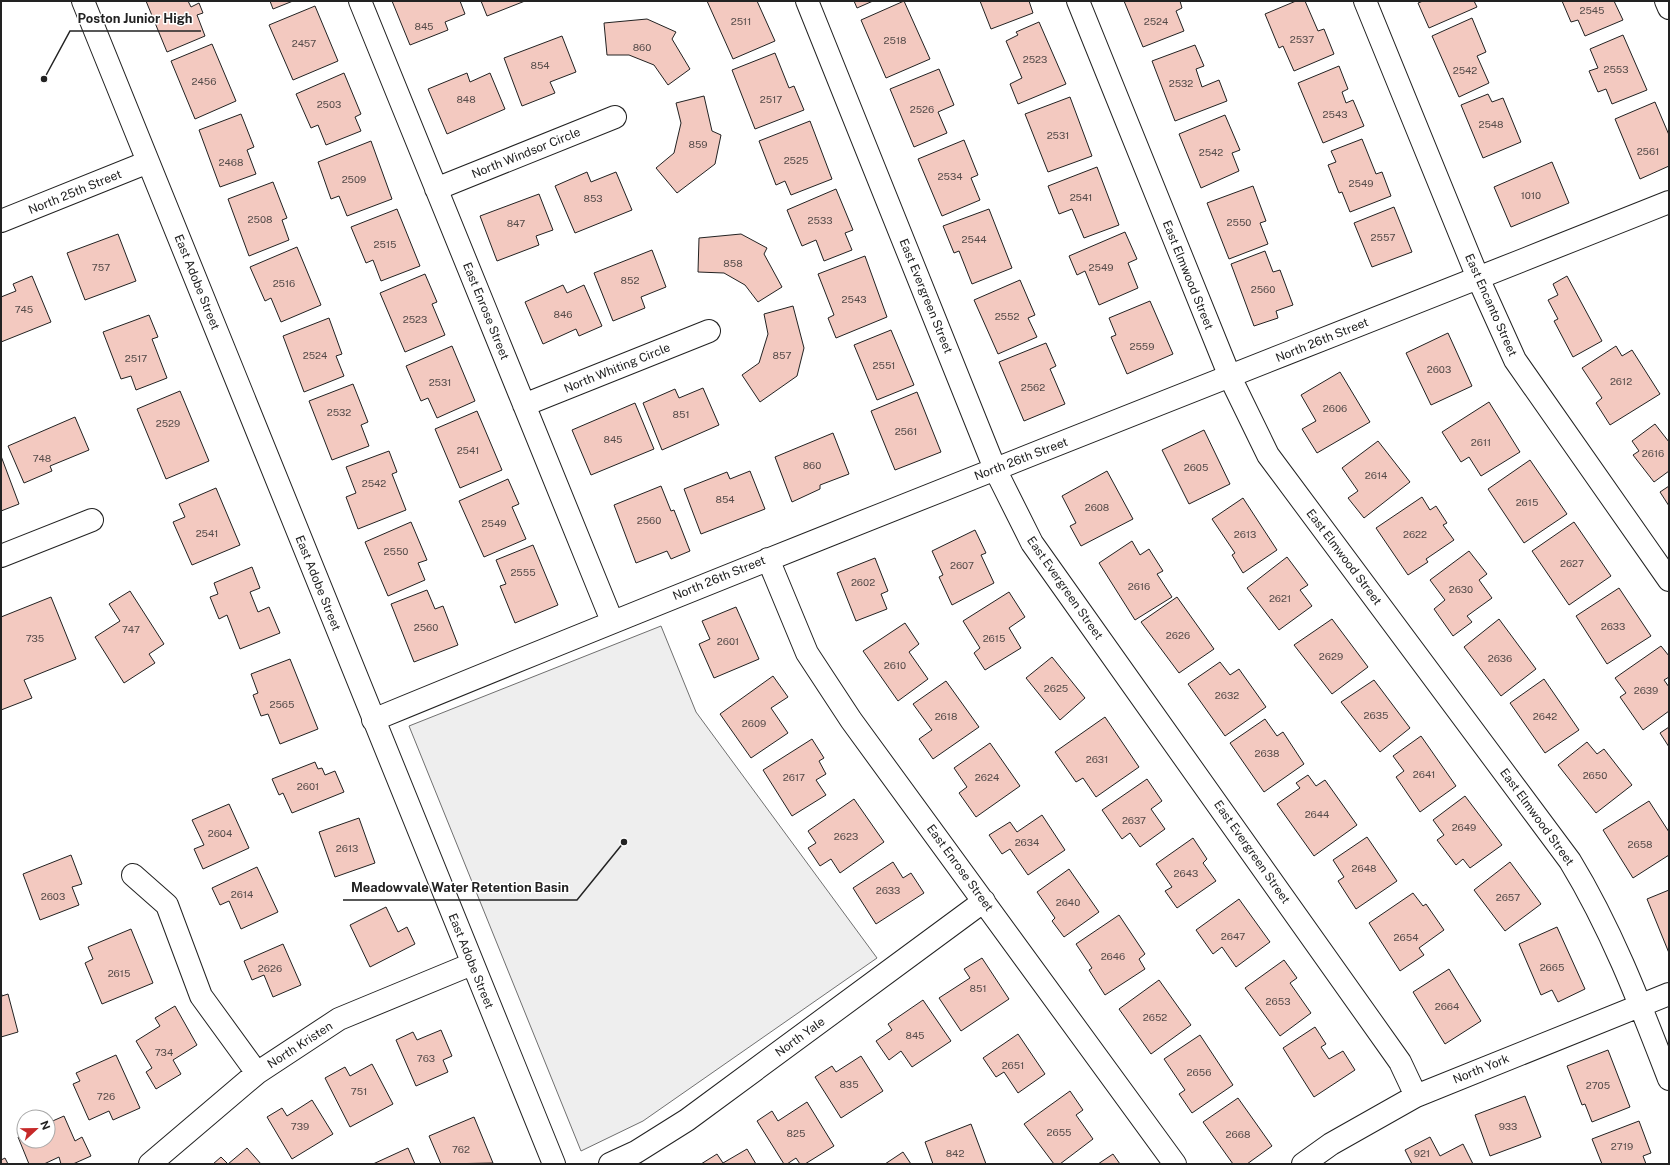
<svg xmlns="http://www.w3.org/2000/svg" width="1670" height="1165" font-family="'Public Sans',sans-serif">
<style>
.green{fill:#eee;stroke:#6f6f6f}
.building{fill:#f3c9c0;stroke:#222}
.lines{fill:none;stroke-linecap:round;stroke-linejoin:round}
.minor-casing{stroke:#222;stroke-width:24}
.minor{stroke:#fff;stroke-width:22}
.labels{text-anchor:middle;stroke-width:3;stroke-linejoin:round;paint-order:stroke}
.number-label{font-size:10px;fill:#564c4a}
.street-label{font-size:12px;fill:#222;stroke:#fff}
.leader{fill:none;stroke:#222;stroke-width:1.5}
.callout-dot{fill:#222;stroke:#fff;stroke-width:1.5}
.callout-label{font-size:13px;text-anchor:middle;font-weight:bold;fill:#222;stroke:#fff;stroke-width:3;stroke-linejoin:round;paint-order:stroke}
</style>
<rect width="100%" height="100%" fill="#fff"/>
<path class="green" d="M661 626 696 712 877 958 643 1121 581 1151 409 726Z"/>
<path class="building" d="M146 1H188L191 7 199 3 203 13 197 15 205 36 167 52Z
M270 1H293L273 9Z
M392 1H460L465 14 445 22 448 30 410 45Z
M481 1H525L487 16Z
M707 1H757L775 41 733 59Z
M854 1H873L857 8Z
M904 1 930 59 886 78 861 20Z
M980 1H1029L1033 13 991 29Z
M1124 1H1180L1182 8 1176 11 1184 31 1143 47Z
M1296 1H1305L1318 31 1324 29 1334 54 1294 71 1283 46 1279 48 1265 14Z
M1423 1H1474L1477 7 1429 28 1418 3Z
M1562 1H1614L1623 20 1585 36 1578 20 1571 22Z
M315 6 338 61 293 80 269 25Z
M1472 18 1486 52 1477 56 1489 83 1459 97 1432 36Z
M647 19 676 32 672 39 690 69 668 85 654 65 629 55H607L604 23Z
M1039 22 1066 84 1018 104 1010 84 1022 78 1006 41 1018 35 1016 32Z
M1623 35 1647 90 1612 104 1606 89 1598 92 1589 71 1598 68 1590 49Z
M562 36 576 72 550 82 555 93 522 106 504 58Z
M212 44 236 101 195 119 171 61Z
M1195 45 1204 66 1196 69 1202 87 1219 80 1227 101 1175 121 1152 61Z
M775 53 789 88 794 86 804 110 755 129 732 70Z
M1339 66 1348 89 1342 92 1346 103 1353 100 1364 126 1323 143 1298 83Z
M939 69 954 105 938 112 947 133 914 147 890 89Z
M344 73 361 114 355 117 361 131 326 145 318 125 311 128 296 94Z
M467 73 470 82 490 73 505 109 447 134 428 89Z
M1488 94 1492 102 1503 98 1521 142 1483 158 1461 105Z
M704 96 712 131 721 135 715 164 677 193 656 168 674 153 681 123 676 103Z
M1070 97 1092 156 1048 172 1025 114Z
M1655 102 1669 135V166L1640 179 1615 119Z
M241 114 254 147 247 150 256 174 220 187 199 130Z
M1225 115 1240 150 1232 153 1239 171 1201 188 1179 134Z
M810 121 832 179 791 195 785 181 776 185 759 141Z
M1362 139 1376 174 1382 172 1391 196 1350 212 1342 192 1339 193 1328 165 1336 162 1331 151Z
M964 140 978 175 971 178 980 200 942 216 918 159Z
M371 141 392 199 347 216 339 196 331 199 318 162Z
M1552 162 1569 203 1511 227 1494 187Z
M1097 167 1119 225 1084 238 1072 209 1059 214 1048 186Z
M587 172 591 182 616 172 632 210 575 233 555 186Z
M273 182 287 218 282 220 289 240 249 256 228 199Z
M1253 186 1266 221 1260 223 1268 244 1229 259 1207 203Z
M836 189 853 230 845 233 852 250 824 261 816 240 802 246 787 210Z
M539 194 553 230 536 236 539 245 497 261 480 216Z
M1394 207 1412 252 1372 267 1354 223Z
M397 209 420 266 381 281 373 260 366 263 351 227Z
M989 209 1012 268 972 284 959 251 954 253 943 226Z
M1125 232 1137 259 1128 263 1138 288 1099 305 1085 271 1077 275 1069 256Z
M118 234 136 281 85 300 67 253Z
M741 234 767 248 764 254 782 287 758 302 745 285 724 273 698 272 699 238Z
M297 247 321 305 281 322 271 298 265 301 250 267Z
M652 250 666 287 641 297 645 308 613 321 594 273Z
M1265 251 1273 272 1280 270 1293 305 1276 311 1278 318 1254 326 1231 264Z
M865 256 887 317 836 338 828 318 834 315 818 274Z
M425 274 437 302 432 304 445 335 405 352 380 293Z
M32 276 51 322 1 342V297L16 291 13 284Z
M1567 276 1602 341 1573 357 1554 321 1558 319 1548 300 1558 295 1553 284Z
M1020 280 1035 315 1028 318 1037 337 998 354 974 300Z
M563 285 567 293 584 285 602 326 579 336 576 329 543 344 525 302Z
M1150 301 1173 354 1127 374 1111 337 1116 335 1109 318Z
M793 306 804 348 797 376 760 402 742 375 759 363 768 334 764 314Z
M149 315 158 337 152 339 167 378 136 390 131 376 121 379 103 332Z
M329 318 342 354 336 356 344 376 304 392 283 336Z
M891 330 914 385 877 400 854 345Z
M1448 333 1472 386 1431 405 1406 353Z
M1046 343 1056 366 1050 369 1065 404 1024 421 999 362Z
M452 346 475 401 437 418 428 398 421 401 406 366Z
M1616 346 1622 356 1632 350 1660 394 1610 425 1596 403 1602 398 1582 368Z
M1340 372 1370 422 1317 453 1302 429 1316 421 1301 395Z
M353 384 368 422 361 425 369 446 332 460 309 401Z
M703 388 719 425 662 450 643 403 675 389 679 398Z
M180 391 209 461 166 479 137 409Z
M917 392 941 452 895 470 871 411Z
M1489 402 1520 452 1481 476 1469 457 1461 462 1442 432Z
M635 403 654 449 591 475 572 430Z
M477 411 502 470 460 488 435 429Z
M75 417 89 450 50 466 52 471 24 483 8 446Z
M1655 424 1669 442V471L1654 482 1633 455 1639 451 1632 441Z
M1204 430 1230 484 1189 504 1162 450Z
M833 433 849 474 820 485V489L792 502 775 457Z
M1378 441 1410 482 1364 518 1348 498 1358 491 1342 468Z
M389 451 397 472 392 474 406 510 358 529 346 497 356 493 346 467Z
M1 456 19 504 1 511Z
M1530 460 1567 514 1524 543 1488 489Z
M750 471 765 509 701 534 684 489 727 472 730 479Z
M1107 471 1133 519 1081 546 1070 526 1076 523 1062 496Z
M508 479 519 504 512 507 526 539 484 557 459 501Z
M661 486 671 511 674 510 690 551 671 559 667 551 636 563 614 505Z
M1669 486V506L1660 492Z
M216 488 240 545 192 565 173 522 185 517 179 504Z
M1422 497 1430 510 1436 506 1447 523 1443 525 1454 540 1426 559 1428 562 1408 575 1376 528Z
M1243 498 1277 550 1243 573 1232 555 1235 553 1212 519Z
M411 522 427 560 418 563 425 580 388 596 365 542Z
M1574 522 1611 576 1569 605 1532 551Z
M975 530 986 553 981 555 994 583 952 605 939 577 943 575 932 551Z
M1132 541 1140 555 1149 549 1163 571 1157 574 1172 597 1135 620 1099 563Z
M533 545 558 605 515 623 500 586 506 584 496 560Z
M1469 551 1487 574 1479 580 1492 598 1467 616 1472 622 1453 636 1434 609 1445 600 1430 580Z
M1287 557 1308 585 1300 590 1312 606 1279 630 1247 588Z
M875 558 888 591 881 594 887 609 856 621 837 573Z
M252 567 260 588 250 592 258 612 269 607 280 633 240 649 227 615 219 619 210 597 218 594 214 583Z
M1619 588 1651 636 1607 664 1576 616Z
M427 590 435 609 443 606 458 645 414 662 391 604Z
M130 591 164 644 149 654 155 663 124 683 95 637 120 621 109 604Z
M1009 592 1025 617 1009 628 1021 648 985 670 974 653 980 648 963 621Z
M51 597 76 659 24 680 32 698 1 710V617Z
M1177 597 1214 649 1179 673 1141 622Z
M736 607 759 659 714 678 699 644 710 639 702 621Z
M1332 619 1368 667 1332 694 1294 645Z
M1499 619 1536 669 1501 696 1464 647Z
M905 623 919 644 909 652 928 679 898 701 863 651Z
M1661 646 1669 656V677L1664 680 1669 687V711L1643 730 1620 697 1626 693 1615 678Z
M1052 657 1085 698 1060 720 1026 678Z
M290 659 318 729 280 744 268 714 261 716 253 695 258 693 251 674Z
M1220 662 1230 675 1239 669 1266 707 1225 736 1188 684Z
M773 676 788 697 771 708 788 733 751 758 720 714Z
M1544 679 1579 730 1545 753 1510 703Z
M1374 680 1410 728 1380 752 1341 702Z
M946 681 979 727 933 759 919 739 932 730 913 704Z
M1105 717 1139 767 1096 797 1083 778 1076 782 1055 752Z
M1265 719 1277 736 1283 732 1304 764 1264 792 1230 743Z
M1669 727V747L1660 733Z
M1421 736 1456 786 1420 812 1396 777 1404 771 1393 756Z
M812 739 824 758 819 761 826 774 816 780 826 795 792 816 763 770Z
M1587 742 1597 754 1604 749 1632 785 1596 813 1558 765Z
M990 743 1020 786 976 817 959 793 967 787 954 768Z
M315 762 318 769 322 768 325 775 335 771 344 792 292 813 283 793 279 795 272 779Z
M1308 775 1316 786 1325 780 1357 825 1314 856 1277 804 1300 788 1296 783Z
M1147 779 1162 801 1151 809 1165 829 1140 847 1130 833 1122 839 1102 810Z
M1465 796 1502 845 1470 868 1463 859 1456 865 1437 840 1444 835 1433 820Z
M854 799 884 842 840 873 831 859 820 866 808 848 816 843 808 831Z
M1649 801 1669 832V855L1633 878 1603 830Z
M229 804 249 848 203 869 194 849 204 845 192 820Z
M1042 815 1065 850 1028 875 1010 849 1002 854 989 835 1010 822 1017 832Z
M359 818 375 863 335 877 319 832Z
M1367 837 1397 881 1356 909 1338 881 1344 877 1333 860Z
M1193 838 1207 859 1203 863 1216 881 1177 908 1165 891 1172 887 1156 864Z
M71 855 82 884 72 887 79 905 40 920 23 874Z
M893 862 903 878 911 873 924 893 876 924 853 888Z
M1510 862 1541 904 1505 931 1474 890Z
M257 867 278 912 241 929 229 901 220 905 212 888Z
M1069 869 1099 912 1064 937 1052 921 1055 918 1037 892Z
M1669 890V953L1647 899Z
M1413 893 1423 906 1426 904 1444 930 1419 948 1424 955 1400 971 1369 923Z
M1239 899 1270 942 1236 967 1222 947 1213 954 1196 930Z
M386 907 398 932 407 927 415 944 370 967 350 925Z
M1119 915 1145 954 1139 959 1145 969 1105 995 1089 970 1092 968 1076 944Z
M1557 927 1585 989 1558 1002 1552 990 1541 995 1519 944Z
M131 929 153 983 102 1004 85 963 93 959 88 947Z
M283 944 301 985 273 997 264 975 252 980 244 961Z
M982 958 1009 999 961 1031 939 998 970 978 964 969Z
M1284 960 1297 978 1290 983 1311 1013 1280 1036 1245 988Z
M1449 969 1481 1021 1445 1044 1413 992Z
M1159 980 1191 1025 1151 1054 1119 1009Z
M1 991 2 996 8 994 18 1032 1 1037Z
M923 1000 951 1041 912 1067 901 1051 889 1060 876 1041 892 1030 888 1024Z
M175 1006 197 1045 173 1060 181 1074 156 1089 146 1072 152 1068 136 1041 160 1026 155 1018Z
M1315 1027 1326 1044 1321 1047 1329 1059 1343 1051 1355 1070 1314 1097 1283 1048Z
M441 1030 452 1056 443 1060 448 1072 416 1086 396 1040 413 1032 417 1040Z
M1018 1034 1045 1074 1018 1093 1004 1072 996 1077 983 1058Z
M1200 1035 1233 1085 1192 1113 1179 1094 1185 1090 1164 1059Z
M1608 1050 1630 1107 1592 1122 1585 1104 1582 1105 1567 1066Z
M116 1055 140 1108 113 1120 109 1111 89 1120 73 1084 80 1081 76 1073Z
M861 1056 883 1091 841 1118 815 1077 832 1066 836 1072Z
M372 1064 393 1104 350 1127 325 1078 345 1067 350 1076Z
M1070 1091 1083 1110 1076 1115 1093 1139 1060 1164H1054L1024 1124Z
M1525 1096 1541 1137 1490 1156 1475 1115Z
M1238 1098 1272 1146 1247 1164H1233L1203 1122Z
M312 1100 333 1134 292 1159 267 1117 282 1108 287 1116Z
M807 1102 834 1146 805 1164H800L796 1158 787 1164H784L757 1121 772 1111 778 1121Z
M64 1116 75 1141 82 1137 91 1156 73 1164H61L59 1157 44 1164H29L18 1137 24 1134V1141H48V1123Z
M474 1117 493 1163 441 1164 429 1136Z
M1639 1121 1651 1153 1643 1156 1646 1164H1602L1592 1139Z
M971 1124 986 1164H933L925 1142Z
M1430 1137 1440 1156 1463 1144 1473 1164H1412L1405 1150Z
M247 1148 261 1164H228Z
M408 1148 415 1164H373Z
M747 1149 756 1164H701L717 1154 723 1163Z
M903 1152 911 1164H885Z
M1113 1154 1120 1164H1098Z
M221 1157 228 1164H213Z
M5 1158 8 1164H1V1160Z"/>
<g class="lines">
<defs>
<path id="minor" d="M83 1 554 1164
M360 1 612 621
M807 1 995 469 1032 543 1400 1062 1416 1096
M1078 1 1230 377 1268 455 1570 861C1612 930 1640 1004 1669 1079
M1365 1 1478 278 1515 360 1669 580
M1666 1 1669 8
M436 189 615 117
M1 221 148 162
M524 405 709 331
M1 556 92 520
M768 559 807 653 851 720 1175 1164
M373 720C803 543 1237 374 1669 202
M133 875 167 905 201 996 257 1073
M150 1164 257 1073 339 1019 472 964
M610 1164 636 1152 687 1120 984 901
M1303 1164 1331 1144 1416 1096 1669 994"/>
</defs>
<use href="#minor" class="minor-casing"/>
<use href="#minor" class="minor"/>
</g>
<g class="labels">
<g class="number-label">
<text x="1592" y="14">2545</text>
<text x="741" y="25">2511</text>
<text x="1156" y="25">2524</text>
<text x="424" y="30">845</text>
<text x="1302" y="43">2537</text>
<text x="895" y="44">2518</text>
<text x="304" y="47">2457</text>
<text x="642" y="51">860</text>
<text x="1035" y="63">2523</text>
<text x="540" y="69">854</text>
<text x="1616" y="73">2553</text>
<text x="1465" y="74">2542</text>
<text x="204" y="85">2456</text>
<text x="1181" y="87">2532</text>
<text x="466" y="103">848</text>
<text x="771" y="103">2517</text>
<text x="329" y="108">2503</text>
<text x="922" y="113">2526</text>
<text x="1335" y="118">2543</text>
<text x="1491" y="128">2548</text>
<text x="1058" y="139">2531</text>
<text x="698" y="148">859</text>
<text x="1648" y="155">2561</text>
<text x="1211" y="156">2542</text>
<text x="796" y="164">2525</text>
<text x="231" y="166">2468</text>
<text x="950" y="180">2534</text>
<text x="354" y="183">2509</text>
<text x="1361" y="187">2549</text>
<text x="1531" y="199">1010</text>
<text x="1081" y="201">2541</text>
<text x="593" y="202">853</text>
<text x="260" y="223">2508</text>
<text x="820" y="224">2533</text>
<text x="1239" y="226">2550</text>
<text x="516" y="227">847</text>
<text x="1383" y="241">2557</text>
<text x="974" y="243">2544</text>
<text x="385" y="248">2515</text>
<text x="733" y="267">858</text>
<text x="101" y="271">757</text>
<text x="1101" y="271">2549</text>
<text x="630" y="284">852</text>
<text x="284" y="287">2516</text>
<text x="1263" y="293">2560</text>
<text x="854" y="303">2543</text>
<text x="24" y="313">745</text>
<text x="563" y="318">846</text>
<text x="1007" y="320">2552</text>
<text x="415" y="323">2523</text>
<text x="1142" y="350">2559</text>
<text x="315" y="359">2524</text>
<text x="782" y="359">857</text>
<text x="136" y="362">2517</text>
<text x="884" y="369">2551</text>
<text x="1439" y="373">2603</text>
<text x="1621" y="385">2612</text>
<text x="440" y="386">2531</text>
<text x="1033" y="391">2562</text>
<text x="1335" y="412">2606</text>
<text x="339" y="416">2532</text>
<text x="681" y="418">851</text>
<text x="168" y="427">2529</text>
<text x="906" y="435">2561</text>
<text x="613" y="443">845</text>
<text x="1481" y="446">2611</text>
<text x="468" y="454">2541</text>
<text x="1653" y="457">2616</text>
<text x="42" y="462">748</text>
<text x="812" y="469">860</text>
<text x="1196" y="471">2605</text>
<text x="1376" y="479">2614</text>
<text x="374" y="487">2542</text>
<text x="725" y="503">854</text>
<text x="1527" y="506">2615</text>
<text x="1097" y="511">2608</text>
<text x="649" y="524">2560</text>
<text x="494" y="527">2549</text>
<text x="207" y="537">2541</text>
<text x="1245" y="538">2613</text>
<text x="1415" y="538">2622</text>
<text x="396" y="555">2550</text>
<text x="1572" y="567">2627</text>
<text x="962" y="569">2607</text>
<text x="523" y="576">2555</text>
<text x="863" y="586">2602</text>
<text x="1139" y="590">2616</text>
<text x="1461" y="593">2630</text>
<text x="1280" y="602">2621</text>
<text x="1613" y="630">2633</text>
<text x="426" y="631">2560</text>
<text x="131" y="633">747</text>
<text x="1178" y="639">2626</text>
<text x="35" y="642">735</text>
<text x="994" y="642">2615</text>
<text x="728" y="645">2601</text>
<text x="1331" y="660">2629</text>
<text x="1500" y="662">2636</text>
<text x="895" y="669">2610</text>
<text x="1056" y="692">2625</text>
<text x="1646" y="694">2639</text>
<text x="1227" y="699">2632</text>
<text x="282" y="708">2565</text>
<text x="1376" y="719">2635</text>
<text x="946" y="720">2618</text>
<text x="1545" y="720">2642</text>
<text x="754" y="727">2609</text>
<text x="1267" y="757">2638</text>
<text x="1097" y="763">2631</text>
<text x="1424" y="778">2641</text>
<text x="1595" y="779">2650</text>
<text x="794" y="781">2617</text>
<text x="987" y="781">2624</text>
<text x="308" y="790">2601</text>
<text x="1317" y="818">2644</text>
<text x="1134" y="824">2637</text>
<text x="1464" y="831">2649</text>
<text x="220" y="837">2604</text>
<text x="846" y="840">2623</text>
<text x="1027" y="846">2634</text>
<text x="1640" y="848">2658</text>
<text x="347" y="852">2613</text>
<text x="1364" y="872">2648</text>
<text x="1186" y="877">2643</text>
<text x="888" y="894">2633</text>
<text x="242" y="898">2614</text>
<text x="53" y="900">2603</text>
<text x="1508" y="901">2657</text>
<text x="1068" y="906">2640</text>
<text x="1233" y="940">2647</text>
<text x="1406" y="941">2654</text>
<text x="1113" y="960">2646</text>
<text x="1552" y="971">2665</text>
<text x="270" y="972">2626</text>
<text x="119" y="977">2615</text>
<text x="978" y="992">851</text>
<text x="1278" y="1005">2653</text>
<text x="1447" y="1010">2664</text>
<text x="1155" y="1021">2652</text>
<text x="915" y="1039">845</text>
<text x="164" y="1056">734</text>
<text x="426" y="1062">763</text>
<text x="1013" y="1069">2651</text>
<text x="1199" y="1076">2656</text>
<text x="849" y="1088">835</text>
<text x="1598" y="1089">2705</text>
<text x="359" y="1095">751</text>
<text x="106" y="1100">726</text>
<text x="300" y="1130">739</text>
<text x="1508" y="1130">933</text>
<text x="1059" y="1136">2655</text>
<text x="796" y="1137">825</text>
<text x="1238" y="1138">2668</text>
<text x="1622" y="1150">2719</text>
<text x="461" y="1153">762</text>
<text x="955" y="1157">842</text>
<text x="1422" y="1157">921</text>
</g>
<g class="street-label">
<text transform="translate(526 153) rotate(-22)" y="4">North Windsor Circle</text>
<text transform="translate(75 192) rotate(-22)" y="4">North 25th Street</text>
<text transform="translate(1188 275) rotate(68)" y="4">East Elmwood Street</text>
<text transform="translate(197 282) rotate(68)" y="4">East Adobe Street</text>
<text transform="translate(926 296) rotate(68)" y="4">East Evergreen Street</text>
<text transform="translate(1491 305) rotate(66)" y="4">East Encanto Street</text>
<text transform="translate(486 311) rotate(68)" y="4">East Enrose Street</text>
<text transform="translate(1322 340) rotate(-22)" y="4">North 26th Street</text>
<text transform="translate(617 368) rotate(-22)" y="4">North Whiting Circle</text>
<text transform="translate(1021 459) rotate(-21)" y="4">North 26th Street</text>
<text transform="translate(1344 557) rotate(53)" y="4">East Elmwood Street</text>
<text transform="translate(719 578) rotate(-22)" y="4">North 26th Street</text>
<text transform="translate(318 583) rotate(68)" y="4">East Adobe Street</text>
<text transform="translate(1065 588) rotate(55)" y="4">East Evergreen Street</text>
<text transform="translate(1537 817) rotate(54)" y="4">East Elmwood Street</text>
<text transform="translate(1252 852) rotate(55)" y="4">East Evergreen Street</text>
<text transform="translate(960 868) rotate(54)" y="4">East Enrose Street</text>
<text transform="translate(471 961) rotate(68)" y="4">East Adobe Street</text>
<text transform="translate(800 1037) rotate(-36)" y="4">North Yale</text>
<text transform="translate(300 1045) rotate(-33)" y="4">North Kristen</text>
<text transform="translate(1481 1069) rotate(-22)" y="4">North York</text>
</g>
</g>
<path class="leader" d="M44 79L70 31H201M624 842L577 900H343"/>
<g class="callout-dot">
<circle cx="44" cy="79" r="4"/>
<circle cx="624" cy="842" r="4"/>
</g>
<g class="callout-label">
<text x="135" y="23">Poston Junior High</text>
<text x="460" y="892">Meadowvale Water Retention Basin</text>
</g>
<rect width="1670" height="1165" fill="none" stroke="#222222" stroke-width="4"/>
<g transform="translate(36 1129) rotate(68)"><circle r="19" fill="#ffffff" stroke="#a7a7a7"/>
<path d="M0-3L7 15L0 10L-7 15Z" fill="#c62828"/>
<text y="-6" font-size="11" font-weight="bold" text-anchor="middle" fill="#222222">N</text>
</g>
</svg>
